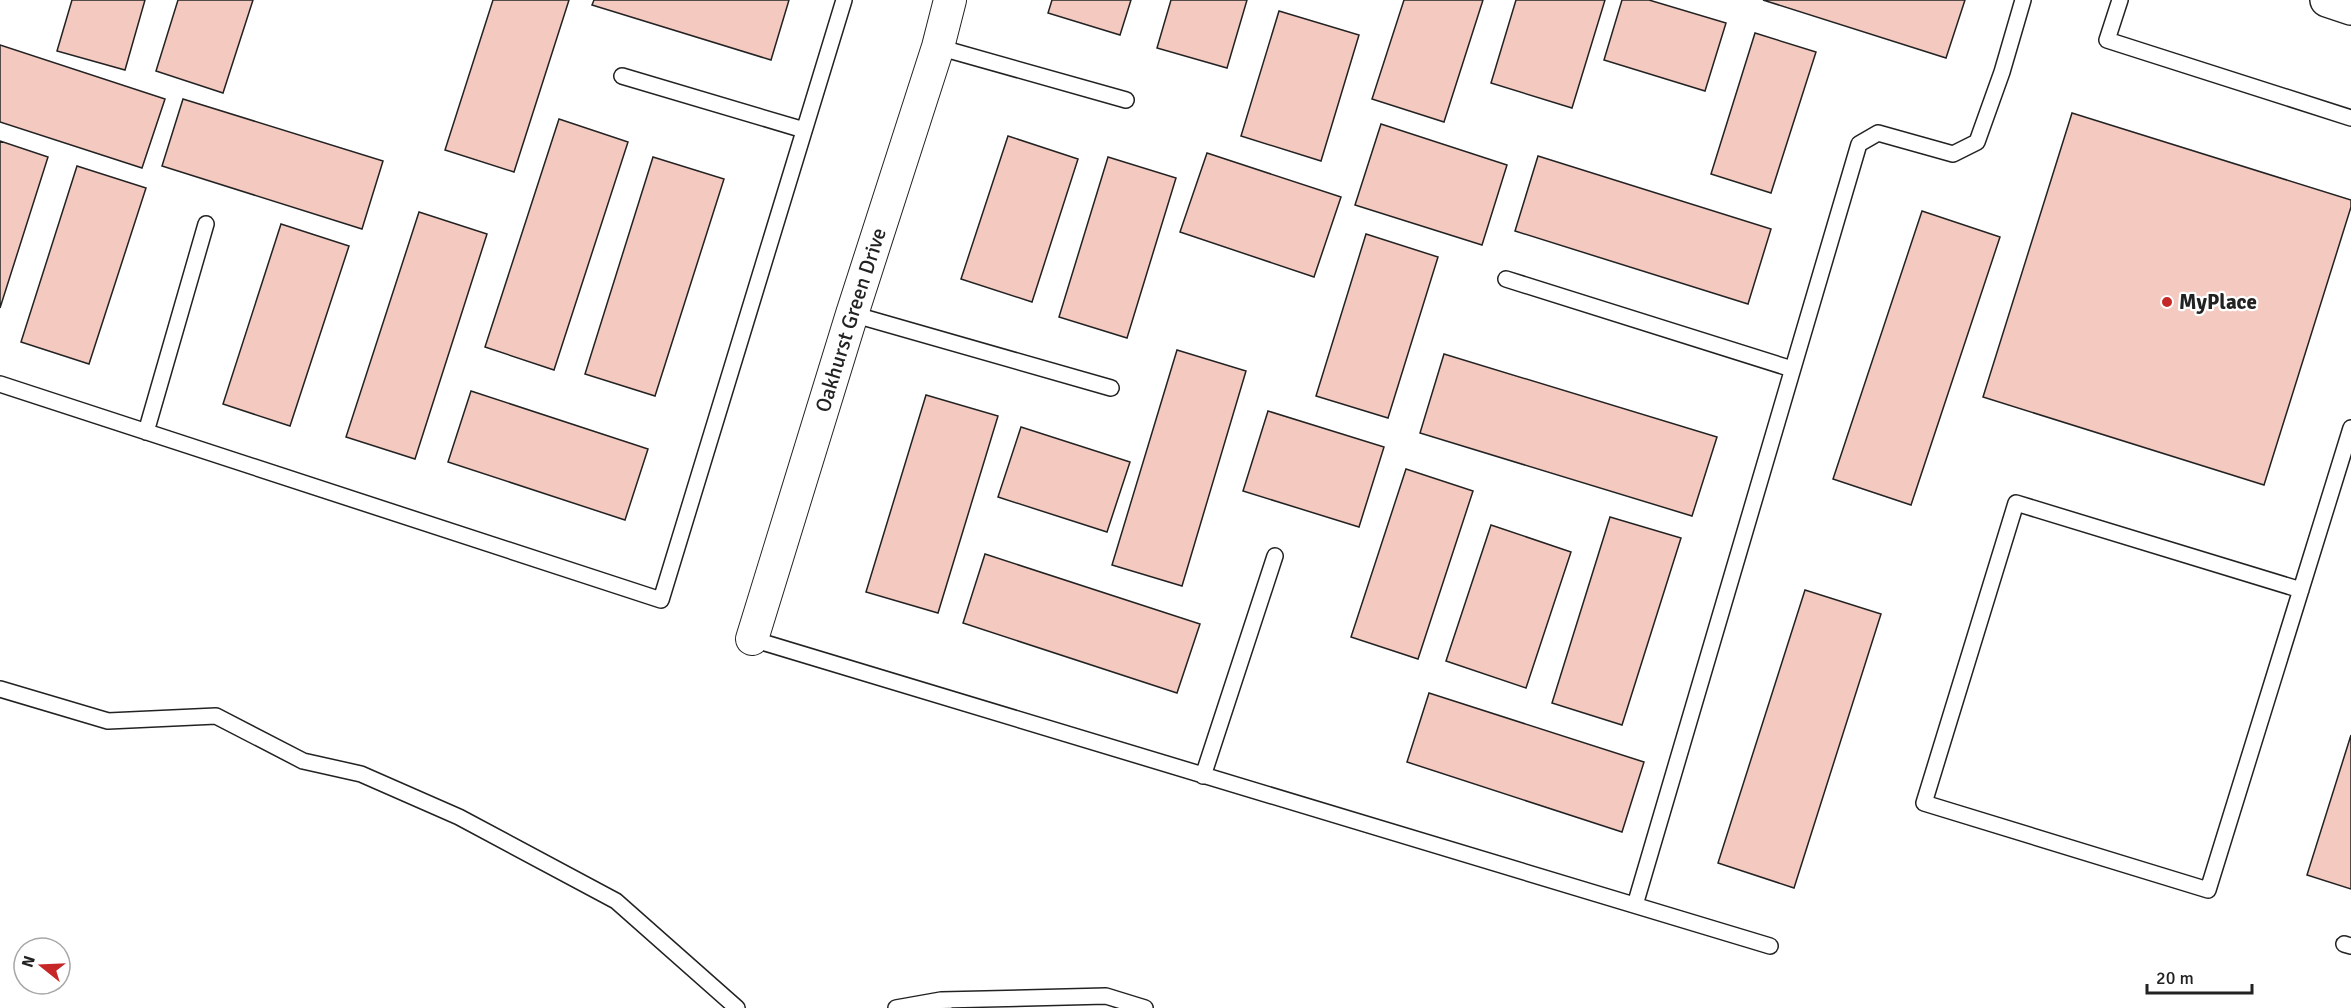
<svg xmlns="http://www.w3.org/2000/svg" width="2351" height="1008" font-family="Signika,sans-serif">
<style>
.building{fill:#f3c9c0;stroke:#222;stroke-width:1.5}
.lines{fill:none;stroke-linecap:round;stroke-linejoin:round}
.service-casing{stroke:#222;stroke-width:18}
.minor-casing{stroke:#222;stroke-width:34}
.tertiary-casing{stroke:#222;stroke-width:36}
.service{stroke:#fff;stroke-width:15}
.minor{stroke:#fff;stroke-width:32}
.tertiary{stroke:#fff;stroke-width:33}
.poi-dot{fill:#c62828;stroke:#fff;stroke-width:2}
.labels{text-anchor:middle;stroke-width:4.5;stroke-linejoin:round;paint-order:stroke}
.poi-label{font-size:21px;font-weight:bold;fill:#222;stroke:#fff;text-anchor:start}
.street-label{font-size:21px;fill:#222;stroke:#fff}
</style>
<rect width="100%" height="100%" fill="#fff"/>
<path class="building" d="M72 0H145L125 70 57 51Z
M178 0H253L223 93 156 71Z
M493 0H569L514 172 445 150Z
M594 0H789L771 60 592 5Z
M1052 0H1131L1120 35 1048 13Z
M1171 0H1247L1227 68 1157 48Z
M1404 0H1483L1444 122 1372 99Z
M1516 0H1605L1572 108 1491 83Z
M1622 0H1649L1726 23 1705 91 1604 60Z
M1763 0H1965L1946 58Z
M1279 11 1359 35 1321 161 1241 136Z
M1755 33 1816 52 1771 193 1711 174Z
M0 45 165 99 142 168 0 122Z
M183 99 383 161 362 229 162 166Z
M2072 113 2351 200V207L2264 485 1983 397Z
M559 119 628 142 554 370 485 347Z
M1381 124 1507 165 1482 245 1355 205Z
M1008 136 1078 159 1032 302 961 279Z
M0 141 48 157 0 308Z
M1207 153 1341 197 1314 277 1180 232Z
M1538 156 1771 229 1748 304 1515 231Z
M653 157 724 179 655 396 585 374Z
M1108 157 1176 178 1127 338 1059 317Z
M77 166 146 188 89 364 21 342Z
M1922 211 2000 237 1911 505 1833 479Z
M419 212 487 234 415 459 346 437Z
M281 224 349 246 290 426 223 404Z
M1366 234 1438 257 1388 418 1316 396Z
M1177 350 1246 371 1182 586 1112 565Z
M1444 354 1717 437 1692 516 1420 433Z
M471 391 648 449 625 520 448 462Z
M926 395 998 416 938 613 866 592Z
M1268 411 1384 447 1359 527 1243 491Z
M1021 427 1130 462 1107 532 998 497Z
M1406 469 1473 491 1418 659 1351 637Z
M1610 517 1681 538 1622 725 1552 703Z
M1491 525 1571 552 1526 688 1446 661Z
M985 554 1200 624 1177 693 963 623Z
M1805 590 1881 614 1794 888 1718 863Z
M1429 693 1644 762 1622 832 1407 762Z
M2351 735V889L2307 875Z"/>
<g class="lines">
<defs>
<path id="service" d="M2120 0 2107 40 2351 118
M938 47 1126 100
M622 76 804 130
M1506 279 1792 369
M852 314 1111 388
M0 384 661 600 844 0
M146 432 206 224
M2301 590 2016 503 1924 803 2208 890 2351 428
M752 639 1770 946
M0 689 108 721 216 716 303 761 361 774 459 817 616 901 737 1008
M1203 776 1275 556
M1635 905 1859 144 1878 133 1953 154 1977 142 2002 72 2023 0
M2344 944 2351 946
M941 1000 1106 996 1145 1008
M896 1008 941 1000 944 1008"/>
<g id="minor">
<path id="s1" d="M752 639 852 314 938 47 950 0"/>
</g>
<path id="tertiary" d="M2327 0 2351 8"/>
</defs>
<use href="#service" class="service-casing"/>
<use href="#minor" class="minor-casing"/>
<use href="#tertiary" class="tertiary-casing"/>
<use href="#service" class="service"/>
<use href="#minor" class="minor"/>
<use href="#tertiary" class="tertiary"/>
</g>
<circle class="poi-dot" cx="2167" cy="302" r="6"/>
<g class="labels">
<g class="poi-label">
<text x="2179" y="309">MyPlace</text>
</g>
<g class="street-label">
<text dy="7" stroke="none"><textPath href="#s1" startOffset="334">Oakhurst Green Drive</textPath></text>
</g>
</g>
<g transform="translate(42 966) rotate(288)"><circle r="28" fill="#ffffff" stroke="#a7a7a7" stroke-width="1.5"/>
<path d="M0-4.5L10 22L0 15L-10 22Z" fill="#c62828"/>
<text y="-9" font-size="16" font-weight="bold" text-anchor="middle" fill="#222222">N</text>
</g>
<path d="M2147 984v9h105v-9" fill="none" stroke="#222222" stroke-width="3"/>
<text x="2156" y="984" font-size="18" fill="#222222" stroke="#ffffff" stroke-width="4.5" paint-order="stroke">20 m</text>
</svg>
